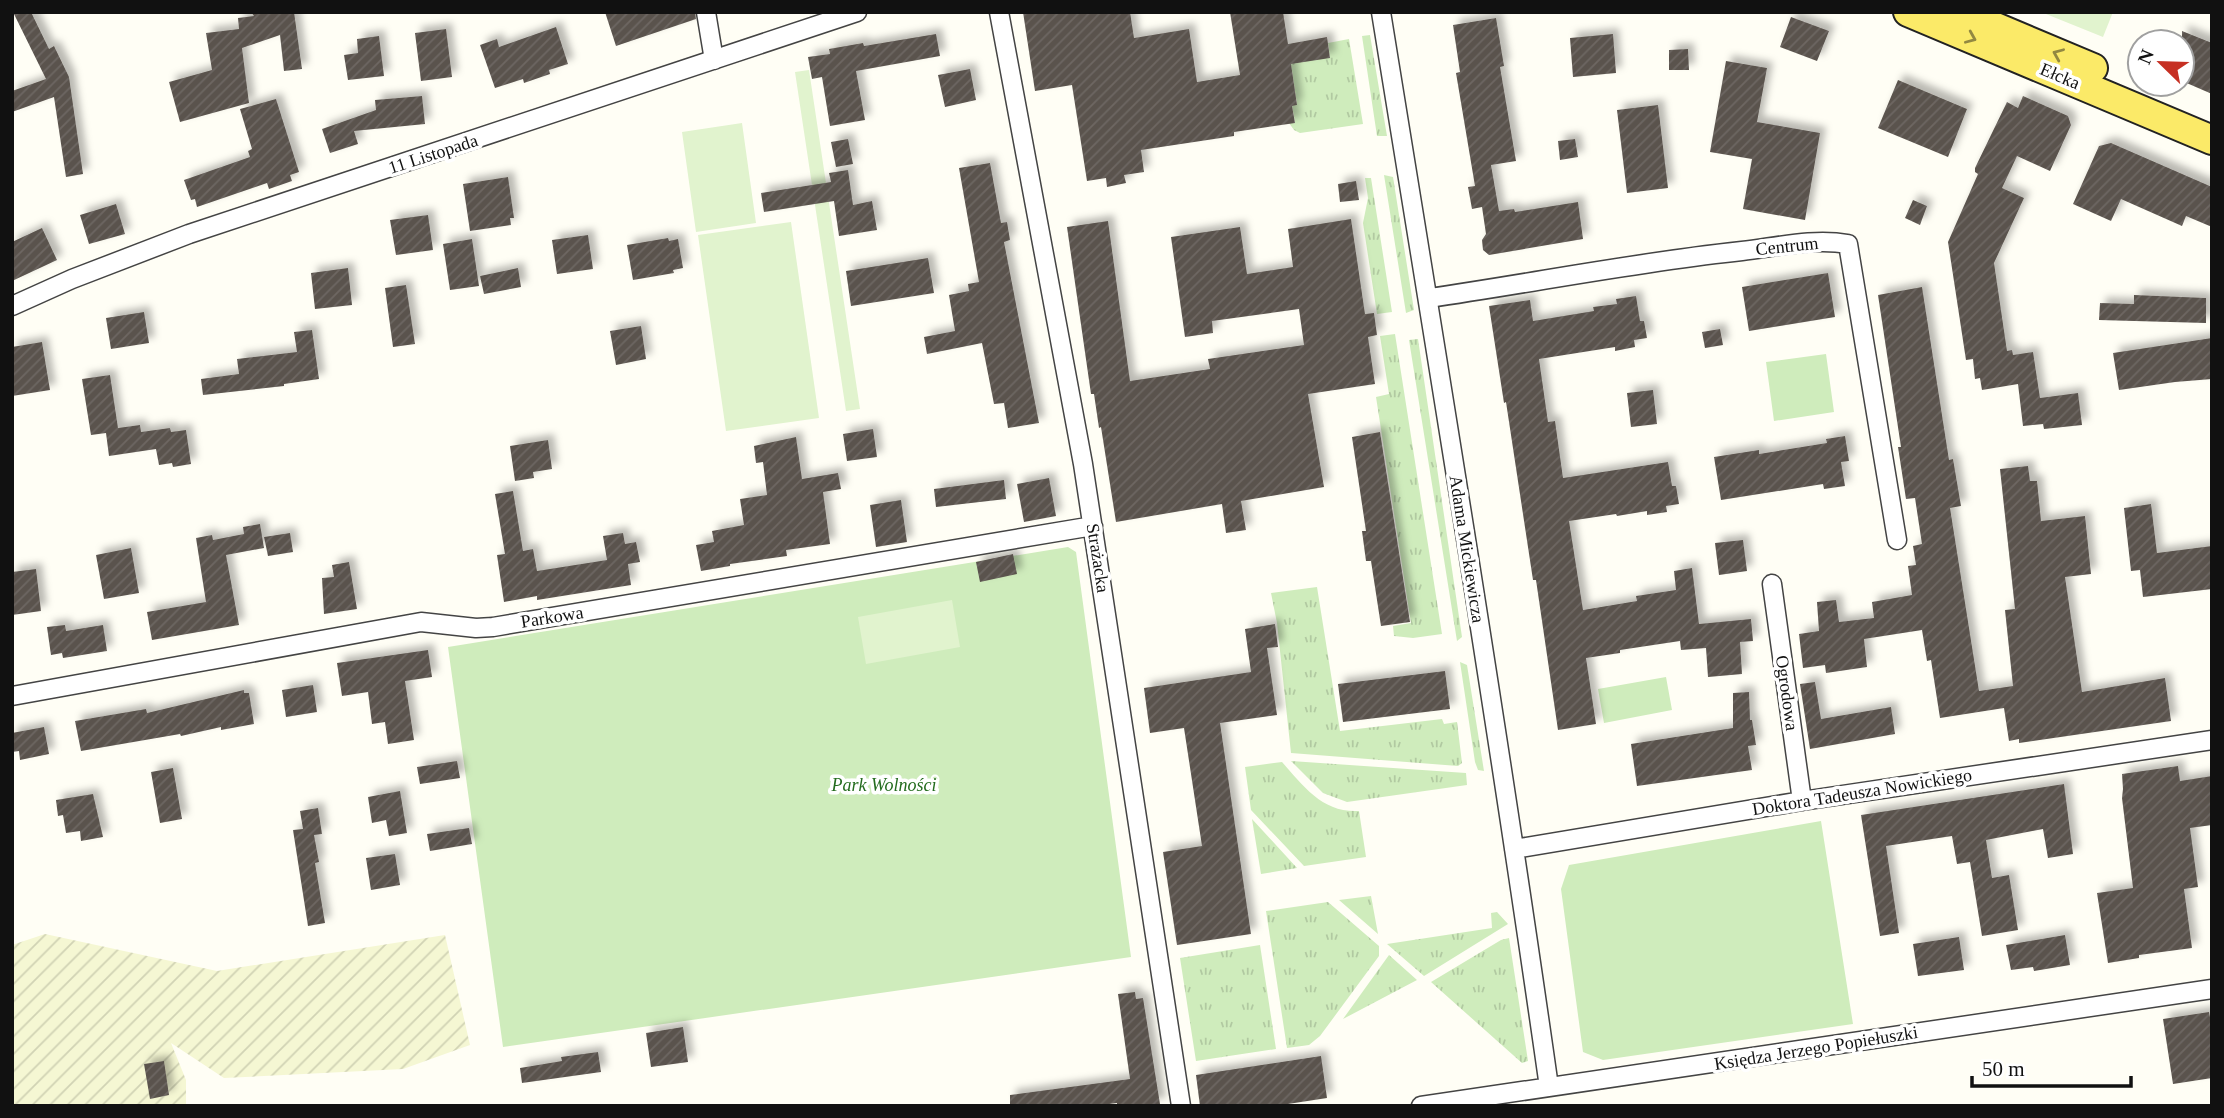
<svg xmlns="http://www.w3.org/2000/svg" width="2224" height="1118" font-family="Georgia,serif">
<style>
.farmland{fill:url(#farmland-furrows)}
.grass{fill:url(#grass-tufts)}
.park{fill:#cfecbc}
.pitch{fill:#e1f3ce}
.building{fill:url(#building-hatch);filter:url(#shadow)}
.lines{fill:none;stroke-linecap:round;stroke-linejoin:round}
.minor-casing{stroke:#444;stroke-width:21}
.primary-casing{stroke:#222;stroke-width:32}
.minor{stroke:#fff;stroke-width:18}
.primary{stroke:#fbea68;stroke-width:28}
.oneway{stroke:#928841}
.labels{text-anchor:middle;stroke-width:7;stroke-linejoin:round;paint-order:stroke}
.street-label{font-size:18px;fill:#111;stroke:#fff}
.park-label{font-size:18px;font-style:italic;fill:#246c1e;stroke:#fff}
</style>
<defs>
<pattern id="farmland-furrows" width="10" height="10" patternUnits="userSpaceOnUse" patternTransform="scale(1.75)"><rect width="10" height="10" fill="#f5f7d3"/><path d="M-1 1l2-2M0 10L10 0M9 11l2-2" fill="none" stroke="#d1d3b4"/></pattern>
<pattern id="grass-tufts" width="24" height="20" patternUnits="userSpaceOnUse" patternTransform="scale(1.75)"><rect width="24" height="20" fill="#cfecbc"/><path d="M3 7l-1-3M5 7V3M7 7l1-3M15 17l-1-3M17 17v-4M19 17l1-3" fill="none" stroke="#b1c9a1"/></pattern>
<pattern id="building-hatch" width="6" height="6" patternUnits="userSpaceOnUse" patternTransform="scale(1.75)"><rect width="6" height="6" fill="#5a534d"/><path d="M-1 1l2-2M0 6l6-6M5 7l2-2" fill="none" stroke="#6d6762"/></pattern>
<filter id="shadow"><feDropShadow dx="6" dy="-6" stdDeviation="3.5" flood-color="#0004"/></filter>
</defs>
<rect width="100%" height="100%" fill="#fffef5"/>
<path class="farmland" d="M45 934 217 971 445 935 470 1045 403 1069 224 1078 171 1043 186 1080V1106H12V945Z"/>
<path class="grass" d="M1370 35 1387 136H1377L1362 36Z
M1349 39 1363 124 1300 133 1294 130 1289 123 1295 122 1292 106 1297 104 1289 52 1330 58 1328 43Z
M1384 175 1393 177 1414 310 1406 313Z
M1365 178H1371L1392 312 1377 314 1363 223 1368 198Z
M1395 334 1442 634 1413 638 1394 636 1393 626 1411 623 1376 397 1389 394 1380 336Z
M1418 339 1462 637 1457 641 1409 340Z
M1317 587 1340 731 1442 719 1444 724 1457 722 1462 763 1458 766 1291 753 1277 623 1271 593Z
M1460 662 1467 665 1484 771 1478 770 1475 762Z
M1291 761 1466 773 1467 785 1347 802 1323 793Z
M1282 762C1304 787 1323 813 1359 811L1366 857 1304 866 1251 810 1245 767Z
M1252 819 1297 868 1261 874Z
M1371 896 1378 934 1339 900Z
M1328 902 1379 946V956L1320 1036 1309 1045 1287 1048 1266 911Z
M1497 912 1508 924 1424 976 1387 944 1492 928 1491 913Z
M1509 938 1528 1061 1522 1063 1431 982 1501 940Z
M1260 945 1276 1049 1196 1061 1180 958Z
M1389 955 1417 980 1343 1019Z"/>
<path class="park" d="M1826 354 1834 412 1774 421 1766 362Z
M1068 547 1076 552 1131 957 503 1047 448 647Z
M1666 677 1672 710 1604 723 1598 689Z
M1821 821 1853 1024 1603 1060 1583 1052 1561 889 1569 865Z"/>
<path class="pitch" d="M2041 12H2113L2103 37Z
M809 70 860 409 846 411 795 72Z
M742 123 756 223 696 232 682 132Z
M791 222 819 418 726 431 698 235Z
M952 600 960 647 866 664 858 617Z"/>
<path class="building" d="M13 12H31L49 49 54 46 69 77 83 174 66 177 54 97 12 112V91L46 79Z
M251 12H294L302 69 284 71 280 35 242 48 249 103 180 122 169 82 212 70 206 33 239 29 238 18 254 16Z
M605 12H695L696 19 616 46Z
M1023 12H1130L1134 38 1189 29 1197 82 1240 75 1230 12H1283L1288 44 1327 37 1330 58 1291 64 1297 105 1292 106 1295 123 1234 132V136L1141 150 1144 172 1124 175 1126 183 1107 187 1106 178 1087 181 1072 85 1035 91Z
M1791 17 1829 31 1817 61 1780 47Z
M1496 18 1504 66 1500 67 1516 161 1491 165 1499 211 1514 209 1515 212 1578 202 1583 239 1489 255 1483 250 1482 240 1486 234 1482 207 1472 209 1468 187 1475 186 1456 73 1460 72 1453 25Z
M556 27 568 64 549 70 550 74 524 83 523 79 495 88 480 45 497 39 499 47Z
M446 29 452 77 421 81 415 33Z
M2182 31 2212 43V94L2182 81Z
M936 34 940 56 856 71 865 120 830 126 822 77 812 79 808 57 830 54 829 49 863 43 864 46Z
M1613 34 1616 73 1573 77 1570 38Z
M379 36 384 76 348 80 344 55 358 53 357 39Z
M1688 49 1689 70H1669V50Z
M1726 61 1767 68 1757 122 1820 133 1805 220 1743 209 1752 159 1710 152Z
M970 69 976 100 945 107 938 75Z
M1898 80 1967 109 1948 157 1878 128Z
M422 96 425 124 354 131 358 144 330 153 322 129 376 110 375 100Z
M2023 96 2068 116 2071 125 2050 171 2017 156 2002 188 2024 198 1994 263 2007 351 2012 350 2013 355 2033 352 2040 398 2078 393 2082 425 2044 429 2043 424 2023 426 2018 384 1982 390 1980 378 1975 379 1973 359 1966 360 1948 242 1978 174 1975 172V168L2007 102 2018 108Z
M276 99 299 172 290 175 292 181 269 189 267 183 197 207 195 199 191 200 184 180 250 157 248 151 252 149 240 109Z
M1658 105 1668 188 1627 193 1617 110Z
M848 139 853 164 836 167 831 142Z
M1575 139 1578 157 1560 160 1558 141Z
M2111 143 2212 187V227L2186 216 2182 226 2121 199 2111 221 2073 204 2099 146Z
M990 163 1001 223 1007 222 1010 240 1004 242 1039 423 1008 428 1004 403 994 404 982 343 927 354 924 337 955 331 949 295 969 291 968 284 979 282 959 168Z
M848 170 853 205 872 201 877 230 839 236 834 201 764 212 761 193 831 182 829 173Z
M508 177 514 218H510L511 225 470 231 463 184Z
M1356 181 1359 200 1340 202 1338 184Z
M1913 200 1927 206 1920 225 1905 218Z
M116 204 125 234 89 244 80 215Z
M428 215 433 250 396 255 390 220Z
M1351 219 1365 314 1374 313 1377 335 1368 337 1375 384 1308 394 1324 487 1241 501 1246 530 1226 533 1222 504 1116 522 1101 427 1099 428 1094 394H1091L1067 227 1108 221 1130 381 1210 369 1208 359 1304 345 1299 309 1212 321 1213 333 1185 337 1171 237 1240 227 1247 274 1293 267 1288 229Z
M42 228 57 260 12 281V242Z
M588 235 593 269 557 274 552 240Z
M668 238 669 241 678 239 683 268 673 270 674 273 633 280 627 245Z
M472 239 479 286 450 290 443 244Z
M928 258 934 293 851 306 846 271Z
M348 268 352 305 315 309 311 273Z
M518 268 521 287 484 294 480 276Z
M1828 273 1835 317 1749 331 1742 287Z
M406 285 415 344 393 347 385 288Z
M1922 287 1949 460 1953 459 1961 506 1950 508 1979 691 2013 686 2005 610 2015 609 2000 469 2028 466 2030 481H2037L2041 521 2085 516 2091 574 2065 577 2082 692 2165 678 2171 721 2019 743V739L2009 741 2004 708 1940 718 1931 660 1927 661 1922 630 1864 639 1867 667 1826 673 1825 665 1803 668 1799 634 1819 631 1817 602 1836 600 1839 622 1874 618 1872 602 1912 595 1908 566 1916 565 1913 546 1922 544 1915 498 1906 499 1898 447H1901L1878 295Z
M2134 295 2206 298V323L2099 320 2100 303 2134 304Z
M1636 296 1640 321H1644L1647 338 1634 340 1635 347 1615 351V347L1539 359 1548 422 1555 421 1563 478 1668 462 1672 486H1676L1679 504 1666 506 1667 512 1647 515V511L1617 516 1616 514 1569 521 1583 610 1637 601 1636 596 1676 590 1674 571 1692 568 1699 624 1751 619 1753 641 1740 642 1742 674 1708 677 1706 648 1681 650 1680 641 1620 650V653L1586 658 1596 724 1558 730 1536 580H1533L1506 402 1504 403 1489 306 1530 300 1533 321 1594 311 1593 307 1617 304 1616 299Z
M144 312 149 343 111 349 106 318Z
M641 326 646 359 616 365 610 331Z
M1720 329 1723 345 1705 348 1702 332Z
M312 330 319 379 284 384V386L203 395 201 379 239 374 237 359 297 352 294 332Z
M2212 338V379L2175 382 2119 390 2113 353Z
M42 342 50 390 12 396V347Z
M110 375 118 428 140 425 141 432 170 428 171 432 186 430 191 464 173 467 172 463 159 465 156 449 109 456 106 433 91 435 82 379Z
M1653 390 1657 424 1631 427 1627 393Z
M873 429 877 457 847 461 843 434Z
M1380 432 1410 622 1381 626 1371 561H1366L1362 531H1366L1352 437Z
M1845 436 1849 461 1841 462 1845 486 1824 489 1823 484 1721 500 1714 457 1759 450V454L1827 443 1826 439Z
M796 437 802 479 838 473 841 489 823 492 830 544 786 550 787 556 730 564V566L701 571 696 545 714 542 712 531 744 525 740 499 767 495 763 462 756 463 754 446Z
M548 440 552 469 533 472 534 478 515 481 510 446Z
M1049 478 1056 516 1024 522 1017 484Z
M1004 480 1006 499 936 507 934 489Z
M513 491 523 551 533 549 537 571 607 560 603 536 623 533 625 544 636 542 640 562 628 564 631 585 537 600V596L504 602 497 555 505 554 495 494Z
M901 500 907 542 876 547 870 505Z
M2151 504 2157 553 2212 546V589L2143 597 2140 570 2131 571 2124 508Z
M260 524 264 548 226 555 239 625 152 640 147 612 206 602 196 538 212 535 213 540 244 534 243 527Z
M290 533 293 552 268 556 264 537Z
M1743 540 1747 571 1719 575 1715 543Z
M131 548 139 593 104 599 96 555Z
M1013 554 1017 574 980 582 976 562Z
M349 562 357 609 324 614 322 578 334 577 332 565Z
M36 569 41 611 12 615V572Z
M1275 624 1278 647 1267 648 1277 715 1220 723 1251 934 1177 945 1163 852 1202 846 1184 728 1150 733 1144 688 1251 672 1245 629Z
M65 625 66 631 103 625 107 651 63 658 62 653 51 655 47 627Z
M428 650 432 677 405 681 414 740 388 744 385 722 372 724 368 692 342 696 337 663Z
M1445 671 1450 709 1343 722 1338 684Z
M1815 682 1821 719 1891 707 1895 734 1810 749 1800 684Z
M313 685 317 712 286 717 282 690Z
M244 690V693H249L254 724 221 730V727L181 736 180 734 81 751 75 721 146 709 147 713Z
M1749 692 1750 720H1752L1756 745 1748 746 1752 770 1637 786 1631 744 1733 728V693Z
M44 727 49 754 20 760 19 751 12 752V733Z
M457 761 460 778 420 784 417 767Z
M2178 766 2180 781 2212 776V825L2190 828 2198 887 2184 889 2192 948 2139 955V958L2108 963 2097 893 2133 888 2122 798 2123 789 2122 774Z
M173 768 182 819 160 823 151 772Z
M2064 784 2073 854 2048 858 2043 829 1986 840 1992 878 2009 875 2018 930 1982 936 1970 862 1957 864 1952 836 1886 846 1899 933 1880 936 1861 815Z
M400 791 407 833 389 836 386 820 372 823 368 797Z
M93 794 103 837 81 841 80 831 66 833 63 815 58 816 56 800Z
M318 808 322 834 314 835 319 862 315 863 325 923 308 926 293 830 303 829 300 811Z
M469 828 472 844 430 851 427 834Z
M395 854 400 885 371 890 366 858Z
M2065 935 2070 965 2034 971 2033 967 2011 970 2006 945Z
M1959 937 1964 970 1918 976 1913 944Z
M1135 992 1136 999 1143 998 1160 1104 1117 1106V1103L1094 1106H1010V1095L1130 1079 1118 994Z
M2209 1012 2212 1028V1078L2173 1084 2163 1019Z
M683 1027 688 1062 651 1067 646 1033Z
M598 1052 601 1072 522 1083 520 1068 562 1061 561 1057Z
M1321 1056 1327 1098 1275 1106H1200L1196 1075Z
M164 1061 169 1095 150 1099 144 1064Z"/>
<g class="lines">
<defs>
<path id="minor" d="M706 12 714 60
M999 12 1083 464 1181 1106
M1381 12C1439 370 1498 728 1549 1087
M1429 298C1533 283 1637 262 1742 251 1777 247 1813 238 1848 244L1897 540
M12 306 72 279 189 234 857 12
M1772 584 1802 801
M12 696 421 622 476 628 493 627 1093 526
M1514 849 1802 801 2212 740
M1421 1106 2212 989"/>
<path id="primary" d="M1908 12 2212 140
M1960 12 2093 68"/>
</defs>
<use href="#minor" class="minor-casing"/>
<use href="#primary" class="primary-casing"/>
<use href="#minor" class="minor"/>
<use href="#primary" class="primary"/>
</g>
<defs><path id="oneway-chevron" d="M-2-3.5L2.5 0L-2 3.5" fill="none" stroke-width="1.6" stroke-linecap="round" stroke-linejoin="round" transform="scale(1.75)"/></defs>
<g class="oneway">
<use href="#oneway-chevron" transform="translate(1971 38) rotate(23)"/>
<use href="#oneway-chevron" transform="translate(2058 54) rotate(-157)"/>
</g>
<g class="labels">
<g class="street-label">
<text transform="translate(2060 76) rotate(23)" y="6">Ełcka</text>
<text transform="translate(433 154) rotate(-18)" y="6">11 Listopada</text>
<text transform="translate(1787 246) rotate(-6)" y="6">Centrum</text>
<text transform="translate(1467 549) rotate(81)" y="6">Adama Mickiewicza</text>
<text transform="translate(1098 558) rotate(81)" y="6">Strażacka</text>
<text transform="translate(552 617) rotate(-9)" y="6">Parkowa</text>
<text transform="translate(1787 693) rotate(82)" y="6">Ogrodowa</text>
<text transform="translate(1862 792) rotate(-9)" y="6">Doktora Tadeusza Nowickiego</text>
<text transform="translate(1816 1048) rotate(-9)" y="6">Księdza Jerzego Popiełuszki</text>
</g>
<g class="park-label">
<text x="884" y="791">Park Wolności</text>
</g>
</g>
<rect width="2224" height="1118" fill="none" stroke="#111111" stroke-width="28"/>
<g transform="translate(2161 63) rotate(293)"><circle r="33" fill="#ffffff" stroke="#a0a0a0" stroke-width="2"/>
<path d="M0-5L12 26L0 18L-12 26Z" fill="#c63023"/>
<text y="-10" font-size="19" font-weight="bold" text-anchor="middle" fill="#111111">N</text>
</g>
<path d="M1972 1076v10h159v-10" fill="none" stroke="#111111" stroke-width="3.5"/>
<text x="1982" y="1076" font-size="21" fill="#111111" stroke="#ffffff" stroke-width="5" paint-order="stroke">50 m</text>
</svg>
